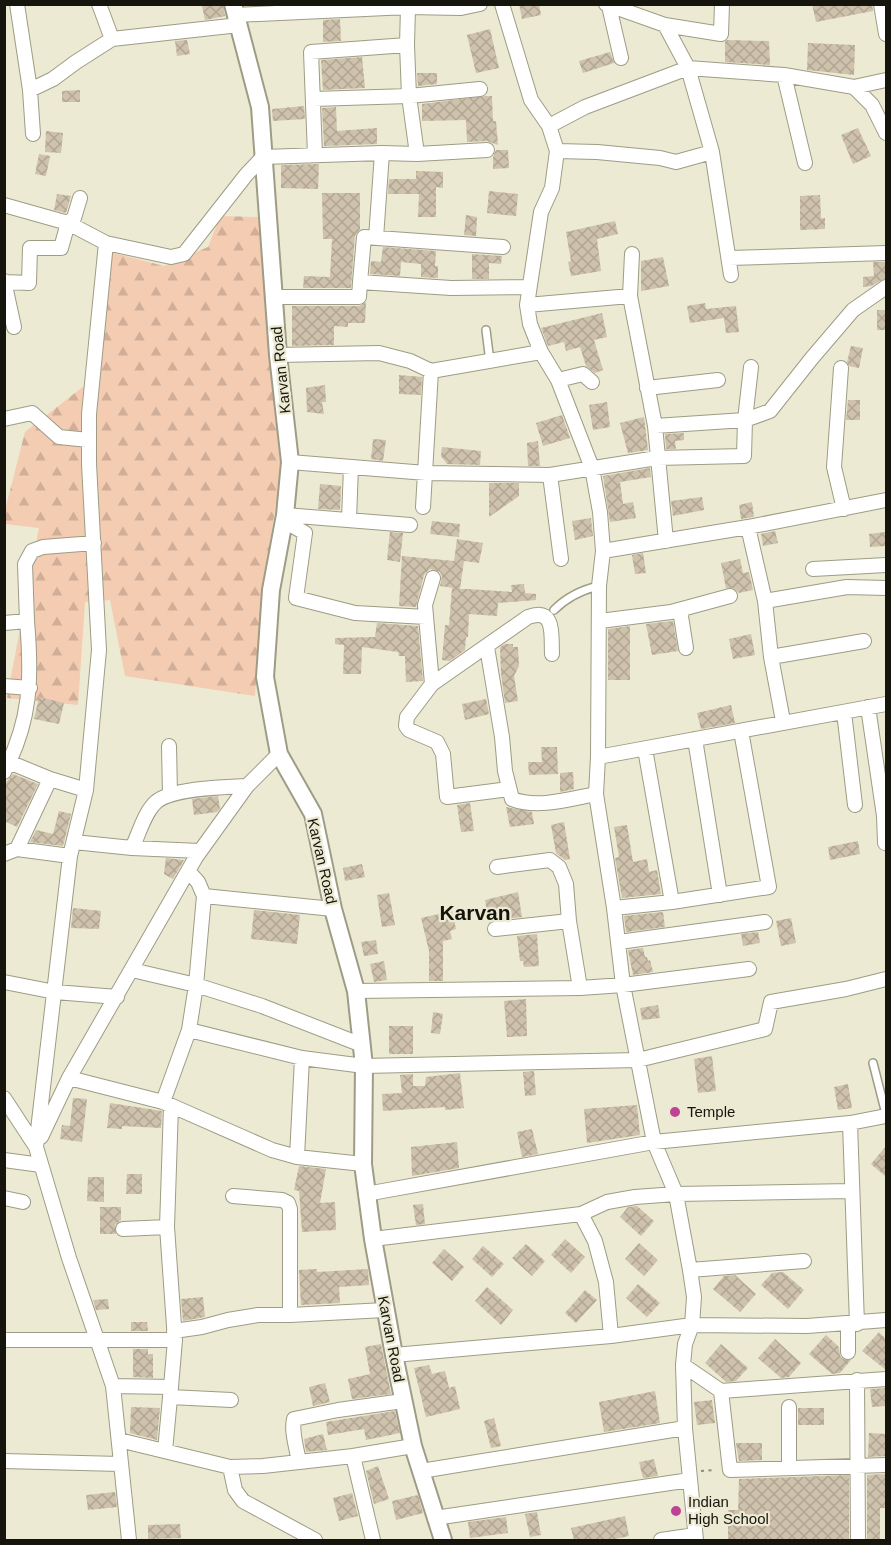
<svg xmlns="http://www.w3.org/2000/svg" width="891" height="1545" font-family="Helvetica,sans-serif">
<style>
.forest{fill:url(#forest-firs)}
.building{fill:url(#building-cross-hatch)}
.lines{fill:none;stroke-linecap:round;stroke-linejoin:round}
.service-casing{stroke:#9e9c85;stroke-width:10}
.minor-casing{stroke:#9e9c85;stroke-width:16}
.tertiary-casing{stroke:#9e9c85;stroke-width:20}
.path{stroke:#8e8c7b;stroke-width:2;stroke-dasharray:3 4.5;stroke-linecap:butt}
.service{stroke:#fff;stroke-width:7}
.minor{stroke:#fff;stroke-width:14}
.tertiary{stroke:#fff;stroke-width:16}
.poi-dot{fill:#bd4395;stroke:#ecead2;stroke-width:2}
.labels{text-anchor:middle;stroke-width:4.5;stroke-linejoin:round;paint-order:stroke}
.street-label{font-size:15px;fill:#16150d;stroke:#ecead2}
.poi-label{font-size:15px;fill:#16150d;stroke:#ecead2;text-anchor:start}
.district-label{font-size:21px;font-weight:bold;fill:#16150d;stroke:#ecead2}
</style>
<defs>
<pattern id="forest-firs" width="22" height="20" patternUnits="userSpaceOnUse" patternTransform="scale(1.5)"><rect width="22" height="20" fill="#f3ccb2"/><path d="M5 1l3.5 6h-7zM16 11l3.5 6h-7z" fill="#d0ae98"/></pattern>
<pattern id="building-cross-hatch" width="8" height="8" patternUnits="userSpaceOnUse" patternTransform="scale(1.5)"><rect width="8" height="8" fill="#cfc2ad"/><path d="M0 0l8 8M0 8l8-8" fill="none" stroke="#b1a694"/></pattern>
</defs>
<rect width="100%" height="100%" fill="#ecead2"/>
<path class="forest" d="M220 216 259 217 282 464 262 594 255 696 125 676 110 600 85 602 78 705 7 698 39 528 5 524V510L25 432 98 375 106 251 164 266 208 247Z"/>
<path class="building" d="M211 4H223L225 16 205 20 202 6Z
M519 4H539L541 15 522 19Z
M812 4H872L873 11 816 22Z
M340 19 341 41 323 42V20Z
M490 29 499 68 476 73 467 35Z
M187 40 190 54 177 56 175 41Z
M727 40 769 41 770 65 725 62V42Z
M808 43 855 45 854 75 807 70Z
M610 52 614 63 583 73 579 61Z
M362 57 365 88 323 90 321 60Z
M417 73H437V84L418 86Z
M80 90V102H62V91Z
M485 96H492L493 121H496L498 145 487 141 467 142 466 120 422 121V104Z
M304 106 305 119 273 121 272 109Z
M336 107 337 131 377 128V144L324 146 322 108Z
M858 128 871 156 853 164 841 135Z
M46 131 63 133 61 153 45 152Z
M496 150H508L509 168 493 169V157Z
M39 154 50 156 46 176 35 174Z
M319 164 318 189 281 188V165Z
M416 171 443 172V188L436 187V217H418L419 194H388L389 179H416Z
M489 191 518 194 516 216 487 213Z
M322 193H360V229L355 236 351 288H303L304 276 330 277 332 239H323Z
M57 194 71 196 66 213 54 210Z
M820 195 821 218H825V229L800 230V196Z
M466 215 477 217 476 236 464 235Z
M615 221 618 234 597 239 601 271 571 276 568 262 571 261 566 232Z
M383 247 436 251 435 266H438V278L421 277V264L401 262 400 276 370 274 371 261 381 262Z
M472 254 502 256 501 264 489 263V279H472Z
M663 257 669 286 641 291V261Z
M873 262H886V278L871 286 863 287V277L874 276Z
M366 302 365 323H348V327L334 326V345L292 346V306H359Z
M705 303 706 309 736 306 739 332 726 333 724 318 690 323 687 306Z
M877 310H886V330H877Z
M602 313 607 337 594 340 603 370 595 373 586 366 580 347 566 351 564 342 548 346 541 328Z
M851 346 863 348 859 368 849 366 847 362Z
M399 375 422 377 421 395 399 394Z
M325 385 326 402H322L324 414 307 412 306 388Z
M848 400H860V420H846Z
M607 402 610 427 593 430 589 405Z
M562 415 570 438 543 446 536 423Z
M644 417 648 450 628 453 620 423Z
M684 433V440L675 441 676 449H666L665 434Z
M373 439 386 440 383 461 371 459Z
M538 441 540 466H528L527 443Z
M442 447 481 451 480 465 447 464 441 456Z
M650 468 651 477 620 482 623 504 633 502 636 518 610 522 603 476Z
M489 483H519V496L489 517Z
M320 484 341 486 340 510 318 509Z
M702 497 704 510 673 516 671 501Z
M752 502 754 517 741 519 739 505Z
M591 518 593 536 575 540 572 521Z
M432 521 460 524 459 537 430 534Z
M775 531 778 543 763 546 761 534Z
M390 532 403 533 400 562 387 560Z
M886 532V546L870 547 869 534Z
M457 539 483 543 479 563 464 561 460 589 440 586 442 576 440 572 430 569 424 575 416 607 399 606 402 556 454 561Z
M643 553 646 573 635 574 632 555Z
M740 559 743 573 749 572 753 590 739 593 733 588H726L721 563Z
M524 584 525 593 536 594V600L498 603 497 616 469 614 468 637H466L465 650 450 661 442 660 445 625H449L452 588 512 592 511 585Z
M673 621 678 651 652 655 646 624Z
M377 623 418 626 423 681 406 682 405 656H399L398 652 362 647 361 674H343L344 645 335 644V638L375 637Z
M630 626V680H608V629Z
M751 634 755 655 733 659 729 639Z
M505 644H513V647H518L519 666 514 676 518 701 505 703 501 674 500 647Z
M39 697 64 703 59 724 34 719Z
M486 699 489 714 465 720 462 704Z
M731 705 735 723 701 729 697 713Z
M541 747H557L558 774 529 775 528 762H542Z
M573 772 574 789 560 792V773Z
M13 774 38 784 17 827 4 821V785Z
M218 796 220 809 217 812 194 815 192 799Z
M470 803 474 831 461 832 457 805Z
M506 807 532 812 534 824 510 827Z
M59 811 71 814 63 846 30 842 36 830 53 834Z
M564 822 570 859 565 860 556 853 551 825Z
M627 825 633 862 647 859 649 872 657 870 661 894 622 898 615 858 619 857 614 827Z
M858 841 860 854 830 860 828 847Z
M166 858 184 860 173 879 164 874Z
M362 864 365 877 345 881 343 868Z
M518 892 522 917 494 920 489 923 485 900Z
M389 893 395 925 382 927 377 895Z
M73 908 101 911 99 929 71 928Z
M254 910 300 915 297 944 251 939Z
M452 911 456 929 450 931 452 939 443 941V981H429V951L421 918Z
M663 912 665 927 626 932 624 916Z
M791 918 796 943 781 946 776 921Z
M758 932 760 943 743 946 741 934Z
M537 934 539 966 524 967 523 961H520L517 936Z
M376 940 378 954 364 956 361 942Z
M643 948 645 957H647L648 961 650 960 653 972 633 975 628 950Z
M384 961 387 980 374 982 370 964Z
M526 999 527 1036 507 1037 504 1001Z
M658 1005 660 1018 642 1020 640 1008Z
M433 1012 443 1014 440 1034 431 1033Z
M389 1026H413V1054H389Z
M712 1056 716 1091 698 1093 694 1059Z
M534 1071 536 1095 525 1096 523 1072Z
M460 1073 464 1108 445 1110V1107L383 1111 382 1094 402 1093 400 1075 413 1074V1086H425L426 1077Z
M848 1084 852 1108 838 1110 834 1087Z
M73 1098 87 1099 82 1142 60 1139 62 1125 70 1126Z
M110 1103 162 1111 161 1128 122 1126V1129L107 1128Z
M637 1105 640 1135 587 1143 584 1109Z
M532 1129 538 1154 522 1157 517 1132Z
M457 1142 459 1168 412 1176 411 1147Z
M886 1146V1177L871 1164Z
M299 1166 326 1169 320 1203 335 1202 336 1230 302 1232 299 1191 294 1190Z
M127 1174H142V1194H126Z
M88 1177H104V1202L87 1201Z
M423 1204 425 1224 416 1225 413 1205Z
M637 1206 654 1221 641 1236 620 1217 628 1207Z
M100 1207H121V1220L115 1225 116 1234H100Z
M565 1239 585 1257 571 1273 551 1255Z
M639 1243 658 1260 644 1276 625 1259Z
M526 1244 545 1261 532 1276 512 1258Z
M483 1246 504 1264 492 1277 472 1259Z
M444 1249 464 1267 452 1281 432 1263Z
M317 1269V1272L368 1269 369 1285 339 1287 340 1303 301 1305 299 1270Z
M783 1272 804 1290 788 1309 761 1285 772 1273Z
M735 1275 756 1294 740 1312 713 1289 724 1276Z
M638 1284 660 1303 647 1317 626 1298Z
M487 1287 513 1310 501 1325 475 1301Z
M585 1290 597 1300 576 1323 565 1313Z
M203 1297 205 1317 183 1321 181 1299Z
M108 1299 109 1309 96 1310 93 1300Z
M131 1322H147L148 1331H131Z
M879 1332 886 1339V1370L862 1351Z
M826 1335 839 1347 840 1356 843 1359 851 1360 840 1373 832 1374 809 1354Z
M775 1339 801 1363 789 1377 781 1378 758 1358Z
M381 1344 391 1394 352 1399 348 1379 370 1374 365 1347Z
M721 1344 748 1368 736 1381 726 1382 705 1363Z
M133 1349H148V1354H153V1378L133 1377Z
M429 1365 432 1374 445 1371 449 1388 455 1386 460 1409 426 1417 414 1368Z
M325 1383 330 1402 313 1406 309 1387Z
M886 1388V1406L872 1407 870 1389Z
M655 1391 660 1423 604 1432 599 1402Z
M712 1400 715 1423 697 1425 694 1402Z
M131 1407 160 1408 157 1440 130 1433Z
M798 1408H824V1425H798Z
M395 1411 400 1433 366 1440 364 1429 328 1435 326 1422Z
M494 1418 501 1446 491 1448 484 1421Z
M869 1433 886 1434V1456L868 1457Z
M323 1434 327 1450 306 1452 304 1439Z
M736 1443H762V1460L739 1461Z
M654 1459 658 1476 643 1478 639 1462Z
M378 1466 389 1499 374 1504 366 1471Z
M886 1474V1508H880V1540H867V1475Z
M849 1475V1540H728V1510H738L739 1479Z
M115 1492 117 1507 88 1510 86 1495Z
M352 1493 358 1516 339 1521 333 1498Z
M418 1495 423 1513 396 1520 392 1501Z
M537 1512 541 1535 530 1537 525 1514Z
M625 1516 629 1536 610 1540H574L571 1528Z
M506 1517 508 1533 470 1538 468 1522Z
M180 1524 181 1538 148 1539V1525Z"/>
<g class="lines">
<defs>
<path id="service" d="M486 330 490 362
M554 610C567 597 581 590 599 586
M873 1063 886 1114"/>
<path id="minor" d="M17 4 30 90 53 79 76 62 112 39 99 4
M502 4 531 100 549 126 557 151 552 188 541 212 527 305 530 324 541 352 558 380 592 468 600 512 603 551 599 586 598 757 596 794 614 908 623 985 654 1142 676 1194 690 1270 694 1297 692 1325 685 1344 683 1365 685 1428 696 1540
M606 4 665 25 721 34 722 4
M881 4 886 34
M609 6 621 58
M235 15 408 7 461 8 480 4
M665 25 688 68 712 152 731 275
M112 39 239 25
M407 45 409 96 480 89
M784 75 805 163
M854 87 872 105 886 133
M30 90 33 134
M313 99 409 96 417 154
M549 126 585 107 688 68 784 75 854 87 886 80
M557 151 597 152 660 158 676 162 712 152
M315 155 311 52 407 45 408 7
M4 205 68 223 106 243 89 414V464L99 650 86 790 70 856 36 1147
M376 238 382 153 417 154 487 150
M106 243 171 257 184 254 246 175 263 157 382 153
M632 254 630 296 655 426 666 541
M729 258 886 253
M4 281 14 327
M4 282 29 283 30 248H61L68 223 74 218 80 198
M360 282 364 237 503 247
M274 297H359L360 282 451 288 529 287
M527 305 630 296
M278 355 379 353 410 361 431 371
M841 368 834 467 844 509
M558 380 583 374 592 382
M647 388 718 380
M4 419 32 413 59 437 89 440
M655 426 745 420 770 411 812 358 853 310 886 287
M290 462 426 473 550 475 657 458 744 456 745 420 751 367
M550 475 561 559
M423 507 431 371 541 352
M285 515 410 525
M349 519 351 467
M284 521 305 533 296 598 355 613 426 617
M748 527 765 601 771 657 783 721
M603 551 748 527 886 500
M813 569 886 565
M765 601 847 587 886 588
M680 610 686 648
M27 621 25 564 32 551 43 547 94 543
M600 621 671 612 730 596
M4 623 27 621C32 678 31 721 4 772
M487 647 502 737 505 771 512 799C537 809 570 799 596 794
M771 657 864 641
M432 684 425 605 433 578
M4 686 30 688
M868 707 884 816 885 843
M844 712 855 805
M695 739 720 895
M169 746 170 794
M645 749 672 902
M598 757 886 704
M4 760 50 779 86 790
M509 789 447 797 443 754 437 742 409 730 406 726 407 717 432 684 528 617C556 607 551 636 552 654
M74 842 132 848 200 851
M132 848C139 834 144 813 156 802 172 788 225 787 247 786
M17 849 50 779
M4 854 17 849 70 856
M497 867 550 860 559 867 566 884 569 921 580 988
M204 896 333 909
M614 908 672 902 769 887 741 731
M495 929 569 921
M619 942 765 922
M132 970 196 985 262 1006 362 1045
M4 982 55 992 117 997
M356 991 580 988 623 985 749 969
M189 1030 302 1058 364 1066 638 1060 765 1029 771 1002 846 989 886 979
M69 1078 163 1102 272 1150 297 1157 363 1164
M4 1098 36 1147 69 1258 113 1386 129 1540
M163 1102 189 1030 196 985 204 896 198 882 188 871
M850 1123 857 1324
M41 1137 69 1078 196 857 247 786 279 754
M297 1157 302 1058
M4 1160 41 1165
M366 1194 654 1142 850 1123 886 1116
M233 1196 282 1200 288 1203 290 1209V1315
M4 1198 23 1202
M581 1214 595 1241 606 1282 611 1336
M123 1229 167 1227
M373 1239 581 1214 607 1202 635 1197 676 1194 852 1191
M690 1270 804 1261
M848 1324V1352
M174 1331 202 1327 228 1320 258 1315H290L385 1310
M4 1340H175
M394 1355 611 1336 692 1325 807 1326 886 1320
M683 1365 721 1391 730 1470 886 1465
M857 1380 858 1540
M113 1386 171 1387 165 1451
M171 1387 175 1340 167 1227 171 1106
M721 1391 886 1379
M170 1397 231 1400
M789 1407V1468
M119 1440 230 1467 235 1490 243 1501 315 1540
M4 1461 120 1464
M299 1462C297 1449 291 1432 294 1419L338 1410 403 1401
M230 1467 263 1466 353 1456
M421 1471 685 1428
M435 1518 690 1480
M373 1540 353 1456 413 1446
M661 1540 695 1535"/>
<path id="tertiary" d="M233 4 260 107 278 355 290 462 285 515 271 590 265 677 279 754 313 814 333 909 356 991 364 1066 363 1164 373 1239 394 1355 413 1446 443 1540"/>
</defs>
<use href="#service" class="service-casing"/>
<use href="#minor" class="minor-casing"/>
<use href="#tertiary" class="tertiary-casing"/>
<path class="path" d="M701 1471 716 1470"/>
<use href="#service" class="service"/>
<use href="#minor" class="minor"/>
<use href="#tertiary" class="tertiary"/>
</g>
<g class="poi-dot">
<circle cx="675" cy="1112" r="6"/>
<circle cx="676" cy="1511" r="6"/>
</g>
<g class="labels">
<g class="street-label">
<text transform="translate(281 370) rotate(-96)" y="5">Karvan Road</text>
<text transform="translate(322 861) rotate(77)" y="5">Karvan Road</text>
<text transform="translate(391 1339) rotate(79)" y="5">Karvan Road</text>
</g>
<g class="poi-label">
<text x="687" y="1117">Temple</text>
<text x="688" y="1507">Indian<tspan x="688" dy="17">High School</tspan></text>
</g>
<g class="district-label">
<text x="475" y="920">Karvan</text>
</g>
</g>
<rect width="891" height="1545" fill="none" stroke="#16150d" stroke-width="12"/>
</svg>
